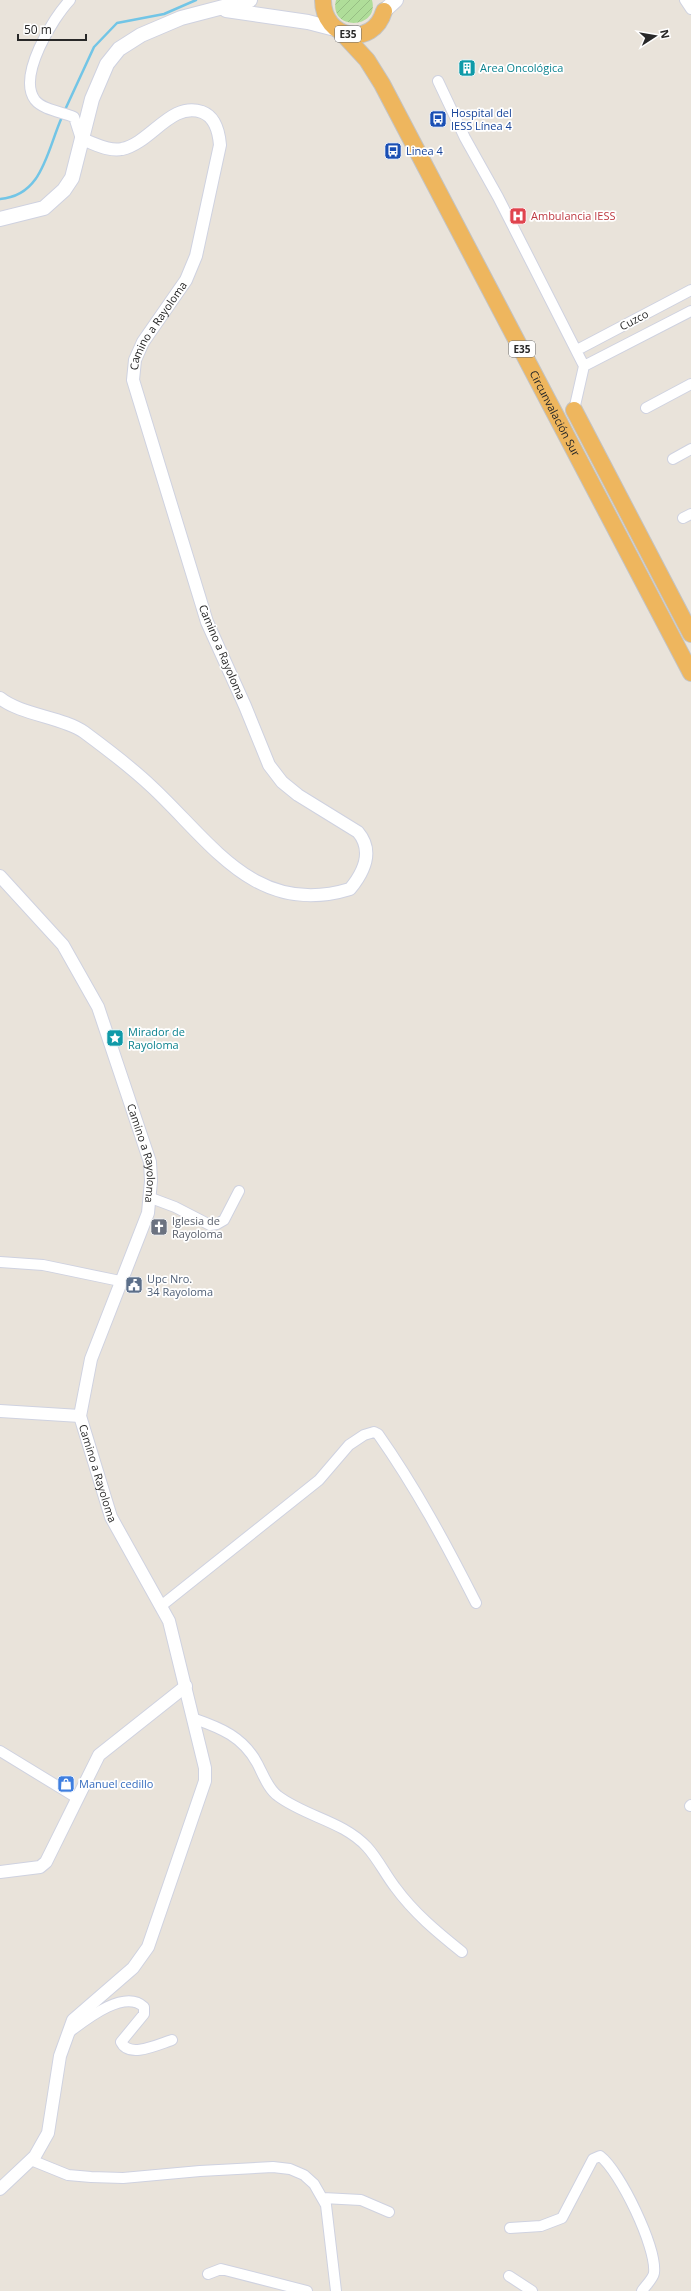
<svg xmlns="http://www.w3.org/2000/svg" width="691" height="2291" font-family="'Open Sans',sans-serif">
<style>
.garden{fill:url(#garden-furrows)}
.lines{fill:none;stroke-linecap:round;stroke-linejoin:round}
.stream{stroke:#72c5e6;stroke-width:2.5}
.minor-casing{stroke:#cfd2e0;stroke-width:12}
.tertiary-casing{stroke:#cfd2e0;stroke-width:14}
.secondary-casing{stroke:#cfd2e0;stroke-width:16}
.trunk-casing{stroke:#c3c3c3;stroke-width:18}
.minor{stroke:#fff;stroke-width:10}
.tertiary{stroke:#fff;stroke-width:12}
.secondary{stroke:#fff;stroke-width:14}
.trunk{stroke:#eeb65e;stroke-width:16}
.labels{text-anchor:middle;stroke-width:3.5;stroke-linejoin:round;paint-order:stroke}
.shield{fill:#fff;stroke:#686868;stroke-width:1}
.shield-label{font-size:10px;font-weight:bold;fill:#282828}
.culture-label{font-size:11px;fill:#0d838f;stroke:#fff;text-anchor:start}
.transit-label{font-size:11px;fill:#164399;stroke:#fff;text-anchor:start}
.health-label{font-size:11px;fill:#be3a42;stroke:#fff;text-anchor:start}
.street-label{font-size:11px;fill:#282828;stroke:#fff}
.worship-label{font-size:11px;fill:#5b616d;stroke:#fff;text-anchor:start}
.service-label{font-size:11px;fill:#4e5e75;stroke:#fff;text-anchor:start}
.shop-label{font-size:11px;fill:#366cbe;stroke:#fff;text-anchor:start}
</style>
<defs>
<pattern id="garden-furrows" width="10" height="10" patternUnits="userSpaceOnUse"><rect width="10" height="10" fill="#afdd99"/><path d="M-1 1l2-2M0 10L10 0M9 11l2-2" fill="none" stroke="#97be84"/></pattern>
</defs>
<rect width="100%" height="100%" fill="#e9e3da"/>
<path class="garden" d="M336 0H372C380 30 328 31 336 0Z"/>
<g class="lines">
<path class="stream" d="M64 112 94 47 117 23 164 14 196 0
M0 199C43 196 47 150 62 117"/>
<defs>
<path id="minor" d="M70 0C53 18 17 76 35 100 43 110 62 112 74 117L81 139
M685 0 691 9
M438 81 465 138 498 197 584 366 574 410
M577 350 691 290
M584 366 691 311
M646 408 691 384
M673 459 691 449
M683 518 691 514
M151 1198 175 1207 210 1225 217 1224 224 1220 239 1191
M0 1262 43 1265 120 1281
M161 1606 319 1480 349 1445 364 1435 374 1432 378 1434C416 1488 446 1544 476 1603
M195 1719C221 1728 243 1737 257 1763 263 1774 268 1789 278 1796 306 1817 343 1821 367 1847 378 1859 385 1874 395 1887 414 1913 437 1932 462 1952
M0 1751 77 1798
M690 1806 691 1805
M68 2033C84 2021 124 1988 144 2007V2014L121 2042C129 2059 159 2044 172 2040
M31 2160 68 2175 91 2177 123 2178 200 2171 273 2167 290 2169 304 2175 314 2184 326 2205 336 2291
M323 2198 361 2200 389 2212
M510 2228 541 2226 562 2218 593 2159 600 2156C620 2171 657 2248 654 2273 653 2279 645 2286 642 2291
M208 2274 221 2269 307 2291
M509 2276 532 2291"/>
<g id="tertiary">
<path id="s1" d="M0 698C21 715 63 717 84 732 107 749 131 767 152 787 211 842 256 918 350 889 364 872 374 851 358 832L298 795 282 782 269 765 245 706 207 622 133 380 135 360 143 342 186 280 196 256 220 145C219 133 216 117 202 112 171 101 151 143 122 149 109 152 94 143 81 139"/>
<path id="s2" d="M0 876 63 945 98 1007 150 1162 151 1181 148 1213 91 1359 80 1416 111 1517 169 1621 205 1768V1781L148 1947 133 1968 73 2020 60 2056 48 2133 35 2156 0 2189"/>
<path d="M0 1411 80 1416"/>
<path d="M0 1872 40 1867 46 1862 99 1755 186 1686"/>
</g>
<path id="secondary" d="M226 10 308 22 335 29
M384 11 396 0
M0 219 44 208 64 190 72 178 92 99 107 64 119 49 141 35 181 18 250 0"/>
<g id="trunk">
<path d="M323 0C323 39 373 49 384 11"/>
<path id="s3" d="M342 33 367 60 382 84 691 673"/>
<path d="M574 410 691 634"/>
</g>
</defs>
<use href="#minor" class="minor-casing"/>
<use href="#tertiary" class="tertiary-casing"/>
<use href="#secondary" class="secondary-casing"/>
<use href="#trunk" class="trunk-casing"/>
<use href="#minor" class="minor"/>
<use href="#tertiary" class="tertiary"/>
<use href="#secondary" class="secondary"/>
<use href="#trunk" class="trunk"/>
</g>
<defs>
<symbol id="building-square" viewBox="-11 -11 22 22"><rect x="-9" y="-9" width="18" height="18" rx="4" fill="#0f9aa8" stroke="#fff"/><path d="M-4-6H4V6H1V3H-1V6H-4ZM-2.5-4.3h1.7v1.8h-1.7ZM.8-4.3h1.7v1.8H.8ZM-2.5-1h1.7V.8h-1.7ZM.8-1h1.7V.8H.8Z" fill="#fff"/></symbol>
<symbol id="bus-square" viewBox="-11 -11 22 22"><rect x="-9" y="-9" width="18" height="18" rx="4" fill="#1a4fb4" stroke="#fff"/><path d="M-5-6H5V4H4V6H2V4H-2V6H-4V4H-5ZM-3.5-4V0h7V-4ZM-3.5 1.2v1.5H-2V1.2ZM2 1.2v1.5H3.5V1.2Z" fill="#fff"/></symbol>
<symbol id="hospital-square" viewBox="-11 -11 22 22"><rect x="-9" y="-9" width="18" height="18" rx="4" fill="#e0444e" stroke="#fff"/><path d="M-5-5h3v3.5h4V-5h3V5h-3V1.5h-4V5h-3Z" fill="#fff"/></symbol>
<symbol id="sight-square" viewBox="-11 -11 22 22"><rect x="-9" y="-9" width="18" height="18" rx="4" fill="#0f9aa8" stroke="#fff"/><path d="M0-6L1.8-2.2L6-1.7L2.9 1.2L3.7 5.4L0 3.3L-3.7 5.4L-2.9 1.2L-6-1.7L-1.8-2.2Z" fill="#fff"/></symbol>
<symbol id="church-square" viewBox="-11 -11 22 22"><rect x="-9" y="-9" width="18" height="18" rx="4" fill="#6b7280" stroke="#fff"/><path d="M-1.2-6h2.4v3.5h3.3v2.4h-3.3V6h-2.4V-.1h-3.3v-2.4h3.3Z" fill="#fff"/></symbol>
<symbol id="civic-square" viewBox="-11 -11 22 22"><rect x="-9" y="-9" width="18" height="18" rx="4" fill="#5c6f8a" stroke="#fff"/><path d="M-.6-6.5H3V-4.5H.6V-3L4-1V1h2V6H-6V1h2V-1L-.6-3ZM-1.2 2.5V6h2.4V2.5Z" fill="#fff"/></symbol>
<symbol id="shop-square" viewBox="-11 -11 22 22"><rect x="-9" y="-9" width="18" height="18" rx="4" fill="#3f7fe0" stroke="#fff"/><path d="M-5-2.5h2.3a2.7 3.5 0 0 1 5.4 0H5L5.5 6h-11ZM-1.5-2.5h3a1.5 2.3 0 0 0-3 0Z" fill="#fff"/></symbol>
</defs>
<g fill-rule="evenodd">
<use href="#building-square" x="457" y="58" width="20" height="20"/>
<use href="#bus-square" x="428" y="109" width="20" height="20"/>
<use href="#bus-square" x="383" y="141" width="20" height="20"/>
<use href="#hospital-square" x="508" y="206" width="20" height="20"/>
<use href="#sight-square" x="105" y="1028" width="20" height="20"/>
<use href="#church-square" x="149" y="1217" width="20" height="20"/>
<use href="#civic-square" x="124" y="1275" width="20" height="20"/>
<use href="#shop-square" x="56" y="1774" width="20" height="20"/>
</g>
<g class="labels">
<g class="shield">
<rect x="335" y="26" width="26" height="16" rx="3"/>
<rect x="509" y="341" width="26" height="16" rx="3"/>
</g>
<g class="shield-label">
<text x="348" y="38">E35</text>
<text x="522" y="353">E35</text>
</g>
<g class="culture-label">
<text x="480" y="72">Area Oncológica</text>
<text x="128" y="1036">Mirador de<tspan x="128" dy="13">Rayoloma</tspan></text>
</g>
<g class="transit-label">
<text x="451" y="117">Hospital del<tspan x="451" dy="13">IESS Línea 4</tspan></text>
<text x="406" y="155">Linea 4</text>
</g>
<g class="health-label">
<text x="531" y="220">Ambulancia IESS</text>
</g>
<g class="street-label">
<text transform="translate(634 320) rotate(-28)" y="4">Cuzco</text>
<text dy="4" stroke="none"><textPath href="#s1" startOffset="1062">Camino a Rayoloma</textPath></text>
<text dy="4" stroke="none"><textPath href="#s3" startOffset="437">Circunvalación Sur</textPath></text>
<text transform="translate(222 652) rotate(67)" y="4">Camino a Rayoloma</text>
<text dy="4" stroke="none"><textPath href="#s2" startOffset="318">Camino a Rayoloma</textPath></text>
<text dy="4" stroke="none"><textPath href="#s2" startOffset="654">Camino a Rayoloma</textPath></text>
</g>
<g class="worship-label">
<text x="172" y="1225">Iglesia de<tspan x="172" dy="13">Rayoloma</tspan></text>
</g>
<g class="service-label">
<text x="147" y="1283">Upc Nro.<tspan x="147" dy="13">34 Rayoloma</tspan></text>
</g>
<g class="shop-label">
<text x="79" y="1788">Manuel cedillo</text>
</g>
</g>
<g transform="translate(655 36) rotate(78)" stroke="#ffffff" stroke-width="3" paint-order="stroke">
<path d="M0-3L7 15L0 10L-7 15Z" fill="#282828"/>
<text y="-6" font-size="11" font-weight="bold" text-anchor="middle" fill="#282828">N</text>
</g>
<path d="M18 34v6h68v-6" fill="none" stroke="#282828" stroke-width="2"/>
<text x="24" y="34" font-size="12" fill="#282828" stroke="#ffffff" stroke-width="3" paint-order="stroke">50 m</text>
</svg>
